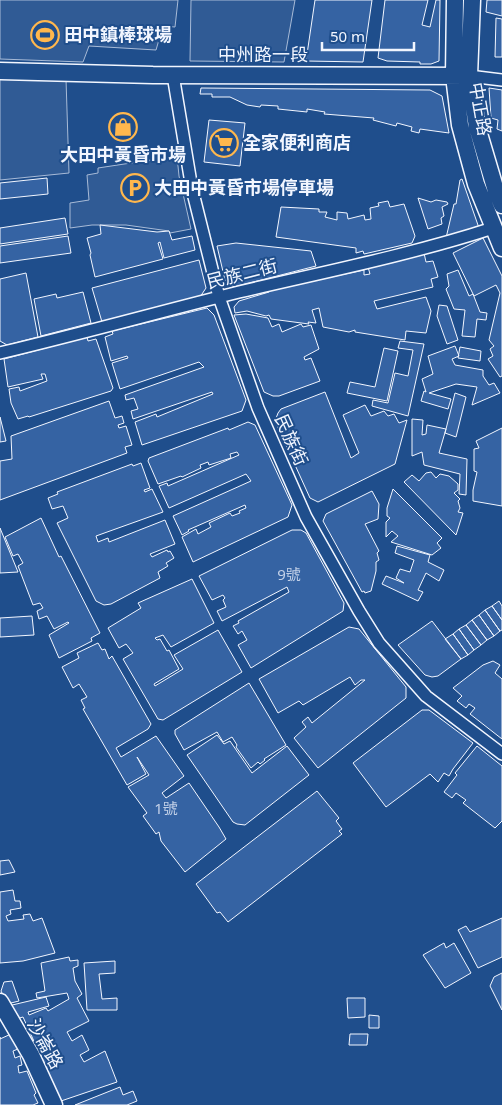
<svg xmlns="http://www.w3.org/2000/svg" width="502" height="1105" font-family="'Noto Sans','Noto Sans TC',sans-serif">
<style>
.built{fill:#305b95;stroke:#a8bbd7}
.building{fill:#3563a3;stroke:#f2f6ff}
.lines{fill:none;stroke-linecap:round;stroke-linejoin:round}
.street-casing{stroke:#f2f6ff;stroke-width:14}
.secondary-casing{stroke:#f2f6ff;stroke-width:19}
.street{stroke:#1f4e8c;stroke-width:11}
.secondary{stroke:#1f4e8c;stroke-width:16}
.labels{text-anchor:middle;stroke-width:4;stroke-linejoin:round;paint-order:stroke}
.number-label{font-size:15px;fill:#c3d1e8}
.poi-label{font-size:18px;font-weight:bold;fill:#f2f6ff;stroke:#1f4e8c;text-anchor:start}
.street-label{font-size:18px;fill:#f2f6ff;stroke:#1f4e8c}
</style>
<rect width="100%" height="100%" fill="#1f4e8c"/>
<path class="built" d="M0 0H178L175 27 163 26 156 50 89 46 83 62 0 59Z
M191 0H295L284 62 190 61Z
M0 79H66L69 173 0 180Z
M177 156 179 176 191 229 170 233 169 231 126 225H92L70 228V203L89 200 87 175 98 173V168Z"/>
<path class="building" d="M315 0H372L363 62 306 61Z
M385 0H428L422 25 430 27 436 0H440L439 61 431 64H420V62L387 61 378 58Z
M487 0H502V16L486 12Z
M496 18 502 19V57H495Z
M201 88 430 90 442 96 449 133 420 129 419 133 411 131 412 127 397 123 396 126 373 120 374 118 324 114 325 112 307 109V112L278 109V106L261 105 260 107 247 105 230 97H212V94H200Z
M489 88 502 90V131L497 129 498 120 491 118Z
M209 120 245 123 240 166 204 162Z
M47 178 48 194 0 199V183Z
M462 179 479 228 446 238 454 204H456L460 180Z
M418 198 431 202 436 200 447 202 448 204 442 207 444 216 441 218 442 224 428 229Z
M388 201 390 207 404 204 415 236 412 243 364 254 363 251 356 253V248L276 237 281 207 319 209V212H327L325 217 337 220V212L347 213 348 219 364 215 365 220 371 219 370 208 379 206 378 203Z
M65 218 68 234 0 244V228Z
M100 225 157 232 169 231 172 240 192 236 195 250 164 258 160 242 158 243 163 259 95 277 90 255 91 253 87 238 101 234Z
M68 236 71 253 0 263V246Z
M483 238 502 276V376L500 377 488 359 493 356 490 349 494 346 489 340 500 293 496 285 474 296 453 253Z
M236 243 311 251 316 266 234 287 225 280 217 246Z
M424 253 426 262 433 261 438 277 431 279 433 287 374 301 377 309 426 297 431 311 426 333 406 331 405 340 355 332V330L349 332 323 327 319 308 312 310 316 323 308 322 309 324 271 319 269 315 266 316 247 311 235 313 234 307 239 301 269 292V290L364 270V275L370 274 368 267Z
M199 260 206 288 200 297 102 322 92 288Z
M458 270 469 296 473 294 480 312 487 313 486 320 477 319 475 337 462 336 465 310 454 309 446 289 449 286 447 274Z
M26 273 38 337 7 345 0 341V279Z
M83 292 91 323 41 336 34 299 56 294 57 298Z
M439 305 447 306 458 340 447 344 437 316Z
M207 308 214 315 246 400 242 411 142 445 135 422 156 414 157 417 213 394 212 392 133 419 131 411 138 409 134 398 126 400 125 395 204 367 199 362 120 389 112 363 128 358 127 356 111 361 105 337 113 334 112 331Z
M246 314 268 318 272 327 279 324 282 332 301 324 303 327 311 325 319 349 304 357 305 360 311 358 320 381 279 396H273L264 392 234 315Z
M87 337 88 341 96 339 113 388 111 391 29 417 28 416 18 419 11 403 9 389 19 387 20 391 47 381 45 374H41L43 379 8 387 4 359Z
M400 341 424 344 408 416 372 406 373 400 388 403 395 373 408 376 413 350 398 348Z
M455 346 459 356 452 359 455 365 483 370V376L489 385 494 383 500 393 472 405 477 387 456 384 429 393 451 399 448 409 421 401 424 391 426 392 422 379 433 374 428 356Z
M460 347 481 351 480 361 458 358Z
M384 348 398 351 387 401 347 393 350 382 375 387Z
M325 392 351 458 359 453 343 415 365 405 371 416 384 411 388 416 394 414 399 423 407 420 395 464 318 502 310 498 275 421 278 413 281 409Z
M455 393 466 397 456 437 445 433Z
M109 401 115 418 122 416 124 423 118 425 119 428 126 426 132 445 125 447 127 453 0 500V461L12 459 11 436Z
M0 417 6 441 0 442Z
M412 419 423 420 422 435 426 434 427 425 446 429 439 453 467 459 466 495 459 494 460 474 424 465 422 452 412 456Z
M248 422 255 425 292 505 288 517 193 562 182 537 196 529 198 534 211 527 209 523 230 513 232 516 240 513 239 511 246 508 245 505 188 530 189 531 182 535 173 516 251 481 246 474 169 508 159 486 167 483 168 486 239 455 237 452 230 454 231 458 209 465 208 462 200 465 201 468 182 477 181 476 158 484 148 461 149 458 228 428 229 430Z
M502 428V506L473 501V490L477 472 474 471V449L479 448 476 441Z
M141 463 150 488 144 490 145 492 152 489 163 512 96 536 98 542 108 538 109 542 165 520 175 544 150 554 152 557 167 550 168 552 170 551 174 558 166 563 168 566 158 572 160 578 111 604 104 605 96 601 57 523 68 518 63 506 52 509 48 498 58 494 57 492 132 464 133 466Z
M431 472 436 478 440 474 449 476 458 484V490L454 493 460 499 458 501 460 508 458 512 463 513 456 535 404 482 412 475 419 481 426 473Z
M393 489 442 538 437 543 441 548 432 555 391 542 398 536 392 531 386 537V522L390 518 387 516V508Z
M372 491 379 504 378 519 365 524 379 551 377 553 379 560 376 562V571L371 591 365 593 364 591 362 592 323 521 326 514Z
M41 518 59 557 61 556 100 633 91 638 92 641 59 658 49 635 69 623 68 622 54 629 47 616 39 619 37 611 43 608 40 603 33 605 18 566 23 563 18 554 13 556 5 537Z
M0 528 18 572 0 573Z
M292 530H301L306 533 344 603 343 611 251 668 238 645 247 640 242 631 238 634 233 626 239 623 238 621 289 592 287 587 222 621 217 611 226 607 223 600 225 598 223 595 212 600 199 576Z
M397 546 430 555 428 562 444 570 439 581 426 573 418 590 423 592 418 601 382 584 386 576 404 583 396 578 400 569 410 572 414 560 395 553Z
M192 579 214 623 171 647 163 635 155 638 157 640 160 639 167 651 169 650 179 669 154 684 155 686 183 669 174 655 218 630 242 672 163 720 158 719 123 659 133 653 126 644 119 648 108 628 141 608 138 603Z
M499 601 502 606V620L492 606Z
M492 606 502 620V630L500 631 485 610Z
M485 610 500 631 494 636 479 615Z
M479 615 494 636 487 640 472 620Z
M32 616 34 635 0 637V618Z
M472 620 487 640 481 645 466 625Z
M432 621 461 659 438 676 432 677 425 675 398 645Z
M466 625 481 645 474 650 459 629Z
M349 627 359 629 406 687V698L318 768 294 738 306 727 302 722 308 717 312 723 365 680H361L355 685 350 677 303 705 299 701 278 713 259 679Z
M459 629 474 650 468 655 453 634Z
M453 634 468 655 461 659 445 639Z
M98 643 102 650 105 649 109 659 112 656 151 724 148 729 116 748 121 757 156 736 184 776 162 793 166 798 189 783 219 827 226 839 185 872 161 841 159 832 156 834 143 816 147 813 128 787 149 775 137 757 146 774 127 785 83 709 85 708 81 700 87 697 79 684 73 688 62 667 79 658 77 653Z
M493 661 500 665 495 673 502 679V739L470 714 475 708 469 704 466 708 457 701 462 696 453 688 483 665Z
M249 683 286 745 264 759 265 760 260 764 258 762 251 768 236 747 237 745 232 737 223 742 217 732 184 750 175 734V730Z
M422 710H429L473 743 453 769 449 776 444 773 438 782 430 774 386 807 353 763Z
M217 735 224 744 230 741 252 773 287 746 309 775 245 825 237 824 233 822 187 755Z
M477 746 502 766V821L495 828 463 803 466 800 456 793 452 798 444 792 457 775 455 773Z
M317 791 339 818 336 821 342 829 339 831 342 834 228 922 220 912 217 913 196 884Z
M9 860 15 872 0 875V861Z
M13 890 15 901H20L21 908 10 910 11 914 6 916 8 921 24 919 23 915 30 914 33 921 42 918 55 953 23 961 0 963V892Z
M502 918V957L478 968 458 930 466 926 470 932Z
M444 943 446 948 454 943 471 973 445 988 423 955Z
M69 957 70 961 78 960V966L73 968 75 981 82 994 77 998 89 1021 67 1032 72 1041 82 1035 89 1050 80 1055 84 1062 105 1051 117 1082 61 1101 23 1017 16 1019 8 1006 46 997 49 1006 28 1012 29 1015 46 1008 48 1011 69 999 67 993 37 998 36 993 45 991 41 963Z
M115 961V973L99 974 102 999 117 998V1010H87L84 963Z
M502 973V1010L490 986 494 977Z
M12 981 19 1001 7 1004 1 991 4 982Z
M347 998H365V1017L348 1018Z
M369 1015 379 1016V1028H369Z
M11 1034 18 1049 13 1051 15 1058 20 1056 22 1065 18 1066 19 1073 27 1071 36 1093 34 1095 38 1103 33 1105H0V1037V1039Z
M350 1034H368L367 1045H349Z
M120 1087 123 1095 133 1091 137 1101 127 1105H75Z"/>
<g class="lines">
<defs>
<path id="street" d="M173 75 192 189 219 297 258 408 306 517 359 611 379 643 426 696 502 754
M469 76 502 80
M0 353C80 334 159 312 239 292 324 272 410 255 493 228"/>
<path id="secondary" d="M455 0 454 76 460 125 476 184 502 248
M472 0 469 76 477 127 496 191 502 205
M0 71 153 75 469 76
M0 1002 31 1055 54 1105"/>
</defs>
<use href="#street" class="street-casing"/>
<use href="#secondary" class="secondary-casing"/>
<use href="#street" class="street"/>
<use href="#secondary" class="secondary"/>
</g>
<defs>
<symbol id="stadium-ring" viewBox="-11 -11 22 22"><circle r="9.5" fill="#1f4e8c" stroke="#ffb74d" stroke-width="1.5"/><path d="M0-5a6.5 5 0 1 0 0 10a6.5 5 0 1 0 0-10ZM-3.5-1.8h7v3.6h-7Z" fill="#ffb74d"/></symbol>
<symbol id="shop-ring" viewBox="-11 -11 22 22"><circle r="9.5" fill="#1f4e8c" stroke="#ffb74d" stroke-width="1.5"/><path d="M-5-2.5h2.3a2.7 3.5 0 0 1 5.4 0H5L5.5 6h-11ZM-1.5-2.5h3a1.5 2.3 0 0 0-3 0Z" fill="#ffb74d"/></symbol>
<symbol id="supermarket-ring" viewBox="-11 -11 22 22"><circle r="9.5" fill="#1f4e8c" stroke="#ffb74d" stroke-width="1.5"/><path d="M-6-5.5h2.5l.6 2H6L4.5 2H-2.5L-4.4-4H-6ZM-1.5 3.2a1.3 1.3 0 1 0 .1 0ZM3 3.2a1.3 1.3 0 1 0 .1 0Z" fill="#ffb74d"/></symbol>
<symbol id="parking-ring" viewBox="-11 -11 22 22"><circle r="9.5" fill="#1f4e8c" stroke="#ffb74d" stroke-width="1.5"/><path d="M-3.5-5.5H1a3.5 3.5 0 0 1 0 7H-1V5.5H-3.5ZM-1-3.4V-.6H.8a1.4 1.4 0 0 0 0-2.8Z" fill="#ffb74d"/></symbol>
</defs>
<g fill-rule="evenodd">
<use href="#stadium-ring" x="29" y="19" width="32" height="32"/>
<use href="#shop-ring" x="107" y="111" width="32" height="32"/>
<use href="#supermarket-ring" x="208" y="127" width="32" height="32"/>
<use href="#parking-ring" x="119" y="172" width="32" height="32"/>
</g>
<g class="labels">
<g class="number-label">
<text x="289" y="580">9號</text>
<text x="166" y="814">1號</text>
</g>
<g class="poi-label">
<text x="64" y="41">田中鎮棒球場</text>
<text x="243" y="149">全家便利商店</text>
<text x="123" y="161" text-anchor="middle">大田中黃昏市場</text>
<text x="154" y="194">大田中黃昏市場停車場</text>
</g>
<g class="street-label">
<text x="263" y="61">中州路一段</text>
<text transform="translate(480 109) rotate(80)" y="6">中正路</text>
<text transform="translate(242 274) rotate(-14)" y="6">民族二街</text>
<text transform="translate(291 440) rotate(66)" y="6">民族街</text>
<text transform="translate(45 1044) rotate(61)" y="6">沙崙路</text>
</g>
</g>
<path d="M322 42v8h92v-8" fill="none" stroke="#f2f6ff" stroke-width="2.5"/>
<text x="330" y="42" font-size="15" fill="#f2f6ff" stroke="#1f4e8c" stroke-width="4" paint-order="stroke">50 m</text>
</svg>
